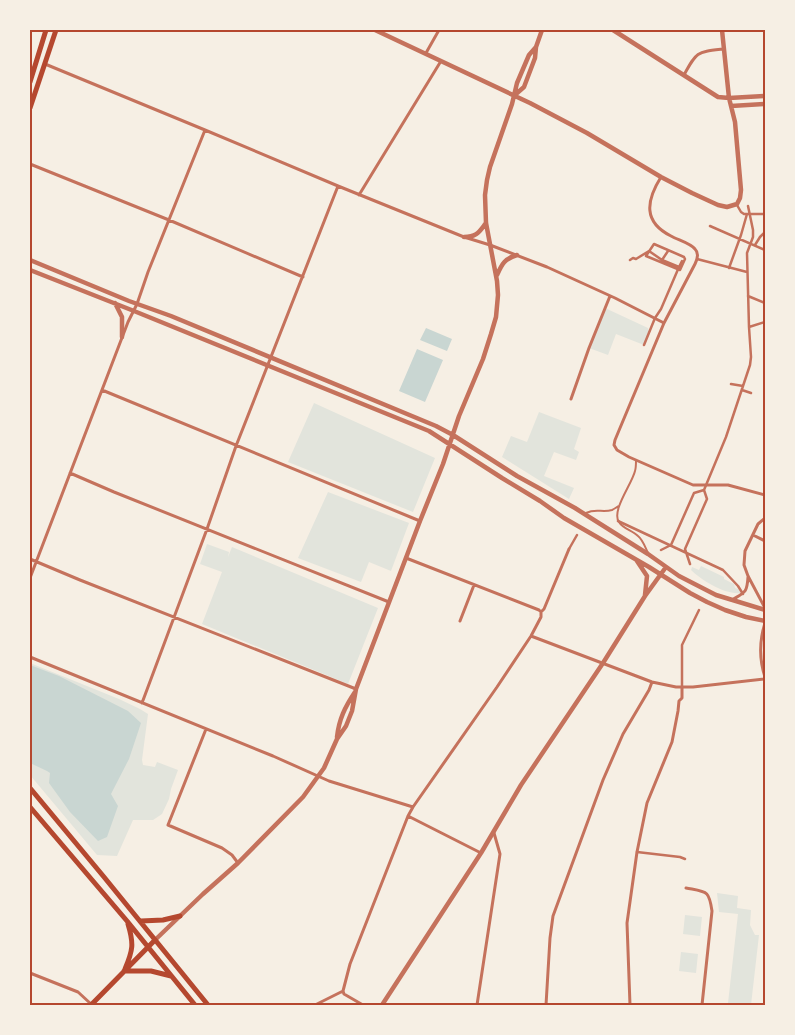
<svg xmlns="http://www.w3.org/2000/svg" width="795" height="1035" font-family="Manrope,sans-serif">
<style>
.green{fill:#e2e4dc}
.water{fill:#c9d6d2}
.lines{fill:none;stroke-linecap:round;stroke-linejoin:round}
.service{stroke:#c5725c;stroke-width:2}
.pedestrian{stroke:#c5725c;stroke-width:2.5}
.minor{stroke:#c5725c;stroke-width:3}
.tertiary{stroke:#c5725c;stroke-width:4.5}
.primary{stroke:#b5482f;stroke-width:5}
.neatline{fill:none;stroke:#b5482f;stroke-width:2}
</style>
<rect width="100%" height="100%" fill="#f6efe4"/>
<path class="green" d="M605 308 648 328 649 332 644 345 616 334 608 355 589 348Z
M314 403 435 458 413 512 288 462Z
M539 412 581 428 574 449 579 452 576 460 554 452 544 476 574 488 569 499 502 457 511 436 527 442Z
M328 492 409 523 391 571 369 562 361 582 298 558Z
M207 544 229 552 228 557 232 547 378 608 348 684 202 624 222 572 200 564Z
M701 566 724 577V579L734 584 735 588 738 589 741 593C725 595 701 580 691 570L692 567 699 570Z
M30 663 119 699 140 709 148 714 142 760 143 765 155 767 157 762 178 770 171 789 169 799 162 814 153 820H133L117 856 97 855 30 775Z
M717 893 738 896 737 908 751 910 750 925 755 935H759L751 1005H741L728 1003 738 914 719 912Z
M685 915 702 917 700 936 683 934Z
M681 952 698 954 696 973 679 971Z"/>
<path class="water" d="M426 328 452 339 447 351 420 340Z
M417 349 443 360 425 402 399 391Z
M30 665 59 676 128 711 141 723 129 759 111 794 118 806 107 837 98 841 70 812 49 783 50 773 47 771 30 763Z"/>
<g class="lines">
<path class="service" d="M636 460C636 463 636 468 635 471 632 484 611 511 619 522 623 529 632 530 638 536 643 540 645 547 648 553
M586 513C596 508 602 513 612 510 614 509 617 507 619 506"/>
<path class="pedestrian" d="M737 205 741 212 744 214H765
M710 226 765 250
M654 244 684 257 685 259 680 270 646 256Z
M755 245 760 237 765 232
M697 259 747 272
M630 260 633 258 636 259 649 251 662 260 679 267 682 261
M662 260 668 251
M729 268 741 235 747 214
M748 296 765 303
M749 327 765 322
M644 345 655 318 661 309 679 267
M731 384 743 386
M742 390 751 393
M704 490 726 437 750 365 751 357 749 327 747 253 753 237V230L748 206
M618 521 723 570 738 586 743 594
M569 549 577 535
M661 550 671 545 694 493 704 490
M690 564 685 549 707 499 704 490
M682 687V645L699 610
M637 852 680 857 685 859"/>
<path class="minor" d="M426 53 439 30
M45 64 205 130 338 186 464 237 490 245 547 267 615 298 664 323
M684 75C697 51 697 52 724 49
M30 164 169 220 303 277
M661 177C646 201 643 222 671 236 678 240 690 243 695 249 699 253 697 260 695 264L664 323 620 428 615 440 614 445 617 450 629 457 693 485H728L765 495
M359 195 441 61
M102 390 420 521
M571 399 589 348 610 296
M70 473 114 492 389 602
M765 518 758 524 745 551 744 565 748 576 765 608
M753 535 765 541
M406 558 539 610 541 612
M30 559 80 580 356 689
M30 578 128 322 137 304 148 272 205 130
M732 600C745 592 747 593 748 577
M460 621 474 585
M765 623C759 642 759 659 765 677
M531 636 652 682 676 687H693L765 679
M30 657 273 756 329 781 413 807
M142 703 207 529 236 446 338 186
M206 729 168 825 222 848 232 855 238 863
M408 816 481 853
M686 888C707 892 709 890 712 911L702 1005
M30 973 78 992 91 1004
M343 991 350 964 408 816 413 807 497 687 531 636 541 617V612L544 609 569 549
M343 991 344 994 363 1005
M315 1005 343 991
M477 1005 500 854 494 833
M546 1005 550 938 553 916 603 780 623 734 649 690 652 682
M630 1005 627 923 637 852 647 803 672 742 678 711 679 701 682 698V687"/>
<path class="tertiary" d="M375 30 530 103 587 133 661 177 692 193 718 205 727 207 737 204 740 198 741 190 735 122 729 98 722 30
M613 30 718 97 729 98 765 96
M516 94 524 87 535 58 536 47 542 30
M731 106 765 104
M464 237C477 237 479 232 486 223
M30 260 129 301 171 316 436 426 453 435 517 476 575 508 648 554 679 576 716 595 765 610
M30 270 134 311 429 431 502 478 540 501 564 518 649 567 690 593 707 602 725 610 746 617 765 621
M497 275C502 264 504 259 517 255
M115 303 122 317V337
M637 561 647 576 645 595
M337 737C339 719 345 707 355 692
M155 940 203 894 238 863 303 797 324 768 337 739 346 726 352 711 356 689 420 521 443 464 459 416 483 359 491 334 496 317 498 295 497 281 486 223 485 195 487 180 490 167 512 104 517 83 529 55 536 47
M382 1005 481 853 521 785 603 663 645 596 666 567"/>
<path class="primary" d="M30 82 46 30
M30 108 56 30
M30 788 104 877 208 1005
M30 807 127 921 195 1005
M141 921 163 920 180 916
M125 969C133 950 134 944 128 924
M124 971H151L171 976
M91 1005 155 940"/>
</g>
<rect width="795" height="1035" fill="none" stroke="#f6efe4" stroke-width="62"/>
<rect x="31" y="31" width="733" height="973" class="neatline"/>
</svg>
